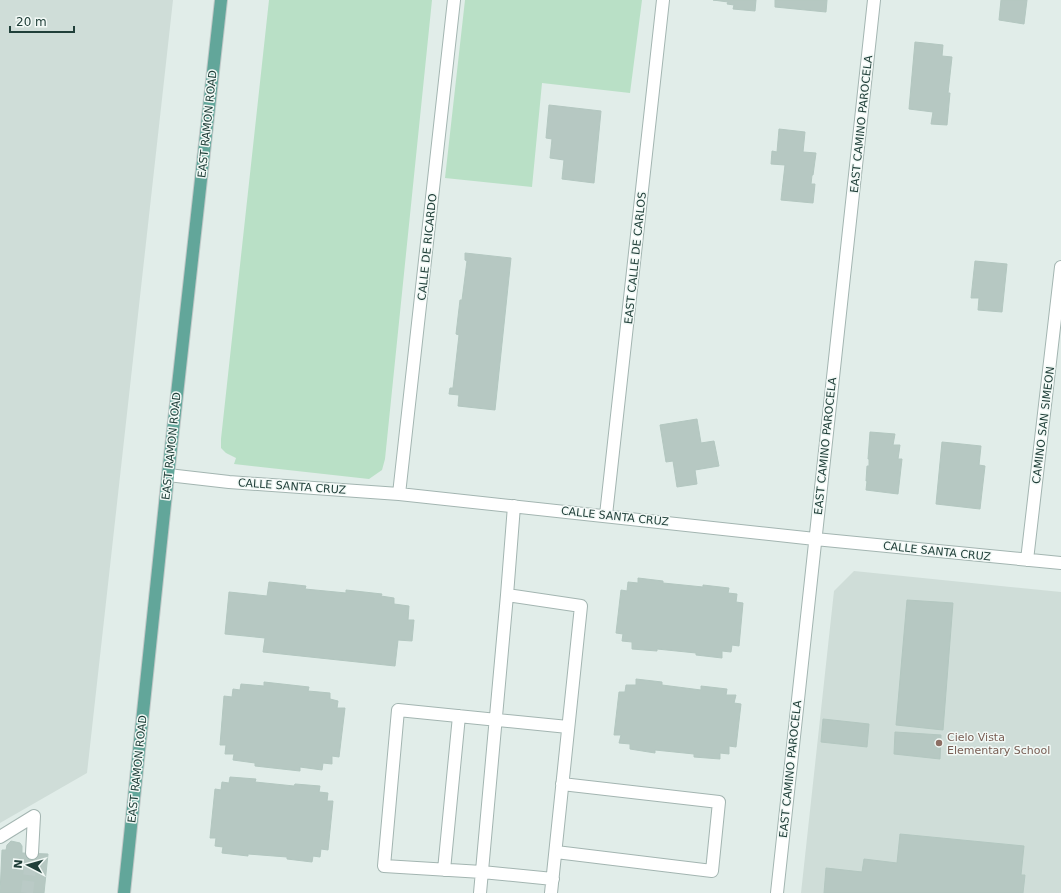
<svg xmlns="http://www.w3.org/2000/svg" width="1061" height="893" font-family="'DejaVu Sans',sans-serif">
<style>
.built{fill:#cfddd8}
.green{fill:#b9e0c6}
.building{fill:#b6c8c2;stroke:#b3c7c0}
.lines{fill:none;stroke-linecap:round;stroke-linejoin:round}
.minor-tunnel{stroke:#bacac6;stroke-width:12;stroke-dasharray:12 6;stroke-linecap:butt}
.minor-casing{stroke:#a3b5b1;stroke-width:14}
.major-casing{stroke:#c1c9c8;stroke-width:14}
.minor{stroke:#fff;stroke-width:12}
.major{stroke:#62a69a;stroke-width:12}
.education-dot{fill:#8d6e63;stroke:#f2f9f6;stroke-width:1.5}
.labels{text-anchor:middle;stroke-width:3;stroke-linejoin:round;paint-order:stroke}
.street-label{font-size:11px;fill:#203f39;stroke:#f2f9f6}
.education-label{font-size:11px;fill:#785e54;stroke:#f2f9f6;text-anchor:start}
</style>
<rect width="100%" height="100%" fill="#e1ede9"/>
<path class="built" d="M0 0H173L87 773 0 823Z
M854 571 1061 592V893H801L834 591Z"/>
<path class="green" d="M269 0H432L385 459 382 470 369 479 234 464 236 458 226 453 221 448V439Z
M465 0H642L630 93 542 83 532 187 445 178Z"/>
<path class="building" d="M713 0H756L755 11 733 9 734 5 727 4 728 2Z
M775 0H827L826 12 775 7Z
M1001 0H1027L1024 24 999 20Z
M915 42 943 45 942 56 952 57 948 93H950L947 125 931 124 933 112 909 109Z
M549 105 601 111 594 183 562 179 564 160 550 158 552 139 546 138Z
M779 129 805 132 803 152 816 153 813 175H812L811 184H815L813 203 781 200 785 165 771 164 772 151 777 152Z
M465 253 511 258 495 410 458 406 459 395 449 394 450 388H453L459 335 456 334 460 300H462L467 261 465 260Z
M975 261 1007 264 1002 312 978 310 979 298H971Z
M697 419 701 443 714 441 719 466 695 470 697 484 677 487 673 461 666 462 660 425Z
M870 432 895 434 893 445H900L898 459H902L898 494 866 490 867 481H866L867 466H869V459H868Z
M942 442 981 446 979 465 985 466 980 509 936 504Z
M638 578 663 581V583L703 587V585L729 588 728 593 737 594 736 602 743 603 739 646 732 645 731 652 722 651V658L696 655V653L657 649V651L632 649V642L622 641 623 634 616 633 621 590 627 591 628 582 638 583Z
M269 582 306 586 305 589 346 593V590L382 594 381 596 394 598V604L409 606 408 620H414L412 641 398 640 395 666 263 652 265 638 225 634 229 592 267 596Z
M907 600 953 603 943 730 896 725Z
M636 679 662 682V685L701 690V686L727 689 726 695H736L734 703 741 704 736 747 729 746V754L720 753V759L694 757V754L655 750V753L630 749V744L619 743 621 735H614L619 692H625L626 685H636Z
M264 682 309 687 308 691 330 693V699L338 701 337 708H345L339 757 332 756V764L323 763 322 770 300 767V771L255 766V763L233 760 234 754H225L226 745H220L224 696 232 697 233 689 240 690 241 684 264 686Z
M823 719 869 724 867 747 821 742Z
M895 732 941 735 940 759 894 754Z
M230 777 256 779 255 782 294 786 295 784 320 786 319 792 328 793 327 801H333L328 850 321 849 320 857 313 856 312 862 287 859V857L248 854V856L222 853 223 847 215 846 216 838H210L215 789 221 790 222 782 229 783Z
M900 834 1024 846 1021 875H1025L1023 893H824L826 868 862 872 864 859 897 863Z
M11 841 20 843 22 846V853L48 854 44 893H0L2 850H6L7 845Z"/>
<g class="lines">
<path class="minor-tunnel" d="M27 893 32 853"/>
<defs>
<path id="minor" d="M168 475 229 482 399 494 815 539 1061 563
M399 494 454 0
M606 515 663 0
M1027 560 1061 267
M507 595 514 506
M0 837 34 816 32 853
M556 852 712 871 719 802 562 784
M444 870 459 716
M553 879 482 872 384 866 398 710 568 727
M480 893 507 595 581 606 551 893
M777 893 874 0"/>
<path id="major" d="M124 893 168 475 221 0"/>
</defs>
<use href="#minor" class="minor-casing"/>
<use href="#major" class="major-casing"/>
<use href="#minor" class="minor"/>
<use href="#major" class="major"/>
</g>
<circle class="education-dot" cx="939" cy="743" r="4"/>
<g class="labels">
<g class="street-label">
<text transform="translate(207 124) rotate(-84)" y="4">EAST RAMON ROAD</text>
<text transform="translate(861 124) rotate(-84)" y="4">EAST CAMINO PAROCELA</text>
<text transform="translate(427 247) rotate(-84)" y="4">CALLE DE RICARDO</text>
<text transform="translate(635 258) rotate(-84)" y="4">EAST CALLE DE CARLOS</text>
<text transform="translate(1043 425) rotate(-83)" y="4">CAMINO SAN SIMEON</text>
<text transform="translate(171 446) rotate(-84)" y="4">EAST RAMON ROAD</text>
<text transform="translate(825 446) rotate(-84)" y="4">EAST CAMINO PAROCELA</text>
<text transform="translate(292 486) rotate(4)" y="4">CALLE SANTA CRUZ</text>
<text transform="translate(615 516) rotate(6)" y="4">CALLE SANTA CRUZ</text>
<text transform="translate(937 551) rotate(6)" y="4">CALLE SANTA CRUZ</text>
<text transform="translate(137 769) rotate(-84)" y="4">EAST RAMON ROAD</text>
<text transform="translate(790 769) rotate(-84)" y="4">EAST CAMINO PAROCELA</text>
</g>
<g class="education-label">
<text x="947" y="741">Cielo Vista<tspan x="947" dy="13">Elementary School</tspan></text>
</g>
</g>
<g transform="translate(28 865) rotate(276)" stroke="#f2f9f6" stroke-width="3" paint-order="stroke">
<path d="M0-3L7 15L0 10L-7 15Z" fill="#203f39"/>
<text y="-6" font-size="11" font-weight="bold" text-anchor="middle" fill="#203f39">N</text>
</g>
<path d="M10 26v6h64v-6" fill="none" stroke="#203f39" stroke-width="2"/>
<text x="16" y="26" font-size="12" fill="#203f39" stroke="#f2f9f6" stroke-width="3" paint-order="stroke">20 m</text>
</svg>
